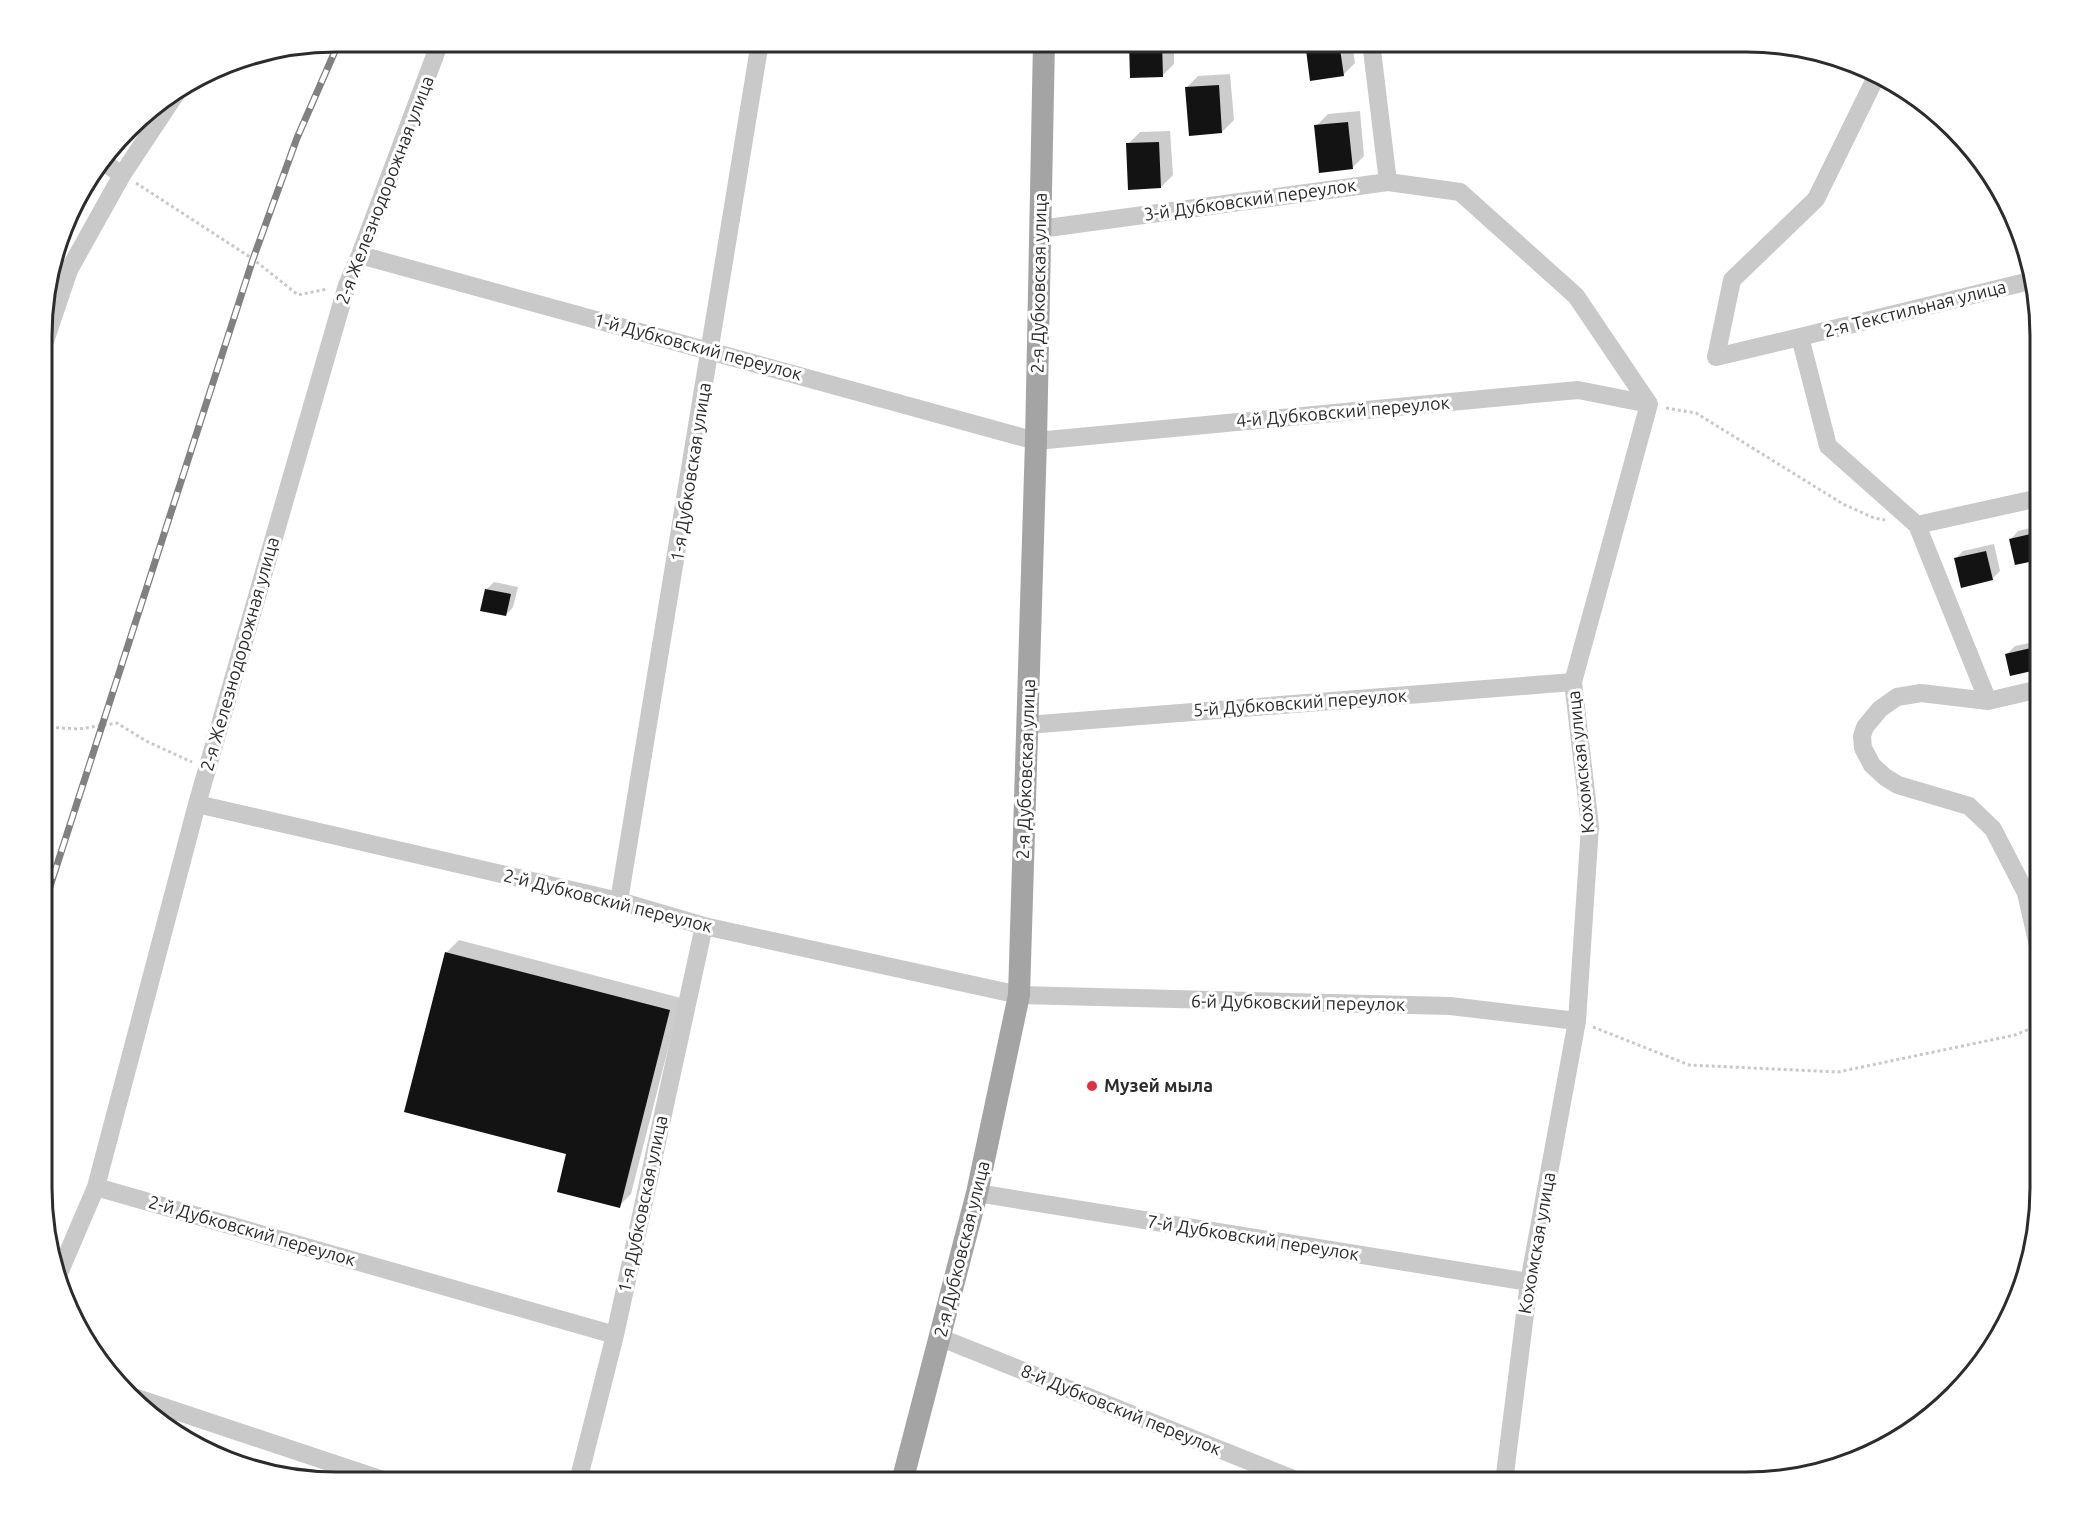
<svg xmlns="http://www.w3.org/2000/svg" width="2082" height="1524" font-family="Ubuntu,sans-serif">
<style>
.shadow{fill:#0003}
.building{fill:#131313}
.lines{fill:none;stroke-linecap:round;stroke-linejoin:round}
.path{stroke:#c9c9c9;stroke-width:3;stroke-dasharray:3 3;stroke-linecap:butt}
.minor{stroke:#c9c9c9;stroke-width:18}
.major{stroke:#a4a4a4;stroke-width:22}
.rail-casing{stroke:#818181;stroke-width:7}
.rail{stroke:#fff;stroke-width:4.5;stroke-dasharray:14;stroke-linecap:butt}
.poi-dot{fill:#e22f3c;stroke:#fff;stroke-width:2}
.labels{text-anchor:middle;stroke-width:6;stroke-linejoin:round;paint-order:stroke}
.street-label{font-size:18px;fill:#2c2c2c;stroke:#fff}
.poi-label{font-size:18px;font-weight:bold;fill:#2c2c2c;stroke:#fff;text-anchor:start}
.rim{fill:none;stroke:#2c2c2c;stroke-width:3}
</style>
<rect width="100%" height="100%" fill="#fff"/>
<path class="shadow" d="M1130 42H1174V64L1162 76Z
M1306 42H1352L1355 63 1343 75Z
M1230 74 1234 120 1222 132 1186 88 1198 76Z
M1360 111 1364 156 1352 168 1316 126 1328 114Z
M1170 131 1173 175 1161 187 1128 144 1140 132Z
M2039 526V558L2016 563 2011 539 2018 531Z
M1994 544 2000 571 1992 579 1955 559 1963 551Z
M494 582 518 587 513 607 506 615 482 610 487 589Z
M2039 641V665L2036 669 2012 674 2007 654 2015 646Z
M459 940 681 998 631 1194 619 1206 568 1153 406 1111 447 952Z"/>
<path class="building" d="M1129 42H1162L1163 77 1130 78Z
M1305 42H1339L1344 76 1310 81Z
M1219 85 1222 133 1189 136 1185 87Z
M1348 122 1353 169 1319 173 1314 125Z
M1159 142 1161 188 1128 190 1126 143Z
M2039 532V560L2015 565 2009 539Z
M1986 551 1993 580 1961 588 1954 558Z
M485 589 511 594 506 616 480 611Z
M2031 648 2036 670 2010 676 2005 654Z
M445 952 670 1010 620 1208 557 1192 566 1154 404 1112Z"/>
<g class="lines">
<path class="path" d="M136 183 253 259 298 295 327 289
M1666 408 1696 413 1843 504 1874 518 1885 520
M44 727 79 729 117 723 146 741 192 762
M1593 1027 1689 1065 1838 1072 2015 1035 2039 1025"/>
<path class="minor" d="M1371 42 1388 182
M1877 75 1816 199 1732 280 1716 357 1800 337 1828 446 1917 525 1988 701 1921 693 1897 697 1880 709 1865 727 1862 736 1863 748 1872 765 1885 777 1898 785 1969 806 1993 829 2026 893 2039 950
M105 163 122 175
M1040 229 1388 182 1460 192 1576 296 1649 404 1573 682 1590 826 1577 1021 1529 1282 1504 1482
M360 255 1036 441 1578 390 1649 404
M1800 337 2030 281
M44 344 69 270 122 175 175 95
M1917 525 2039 498
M1988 701 2039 689
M1027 725 1573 682
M197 804 619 901 704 926 1019 995 1450 1006 1577 1021
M619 901 760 42
M96 1187 615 1335
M977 1193 1529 1282
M60 1271 96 1187 197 804 347 285 360 255 440 42
M941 1338 1301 1482
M137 1398 386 1481
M578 1481 615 1335 704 926"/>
<path class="major" d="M902 1482 977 1193 1019 995 1036 441 1044 42"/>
<defs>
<path id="rail" d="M44 905 253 259 297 138 339 42"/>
</defs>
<use href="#rail" class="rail-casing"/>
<use href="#rail" class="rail"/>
</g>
<circle class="poi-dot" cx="1092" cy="1086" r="6"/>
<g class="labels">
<g class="street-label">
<text transform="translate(385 190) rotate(-69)" y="6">2-я Железнодорожная улица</text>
<text transform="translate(1250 200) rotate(-8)" y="6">3-й Дубковский переулок</text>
<text transform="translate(1039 283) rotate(-89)" y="6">2-я Дубковская улица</text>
<text transform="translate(1915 309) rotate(-14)" y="6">2-я Текстильная улица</text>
<text transform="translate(698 347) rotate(15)" y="6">1-й Дубковский переулок</text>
<text transform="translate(1343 412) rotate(-5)" y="6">4-й Дубковский переулок</text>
<text transform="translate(691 472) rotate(-81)" y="6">1-я Дубковская улица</text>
<text transform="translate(240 654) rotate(-74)" y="6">2-я Железнодорожная улица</text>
<text transform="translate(1300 703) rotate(-4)" y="6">5-й Дубковский переулок</text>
<text transform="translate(1581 762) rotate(-96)" y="6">Кохомская улица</text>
<text transform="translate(1026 769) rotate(-88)" y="6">2-я Дубковская улица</text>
<text transform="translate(608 901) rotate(14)" y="6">2-й Дубковский переулок</text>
<text transform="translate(1298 1003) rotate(1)" y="6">6-й Дубковский переулок</text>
<text transform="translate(643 1204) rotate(-78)" y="6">1-я Дубковская улица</text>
<text transform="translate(252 1231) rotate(16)" y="6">2-й Дубковский переулок</text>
<text transform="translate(1253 1238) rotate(9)" y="6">7-й Дубковский переулок</text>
<text transform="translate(1537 1243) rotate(-80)" y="6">Кохомская улица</text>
<text transform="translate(962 1249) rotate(-76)" y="6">2-я Дубковская улица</text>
<text transform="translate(1121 1410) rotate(22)" y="6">8-й Дубковский переулок</text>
</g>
<g class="poi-label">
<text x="1104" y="1092">Музей мыла</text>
</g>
</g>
<path d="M0 0H2082V1524H0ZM336 52H1746A284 284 0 0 1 2030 336V1188A284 284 0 0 1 1746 1472H336A284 284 0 0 1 52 1188V336A284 284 0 0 1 336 52Z" fill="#fff" fill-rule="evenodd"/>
<path class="rim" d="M336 52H1746A284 284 0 0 1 2030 336V1188A284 284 0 0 1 1746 1472H336A284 284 0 0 1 52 1188V336A284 284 0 0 1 336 52Z"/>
</svg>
